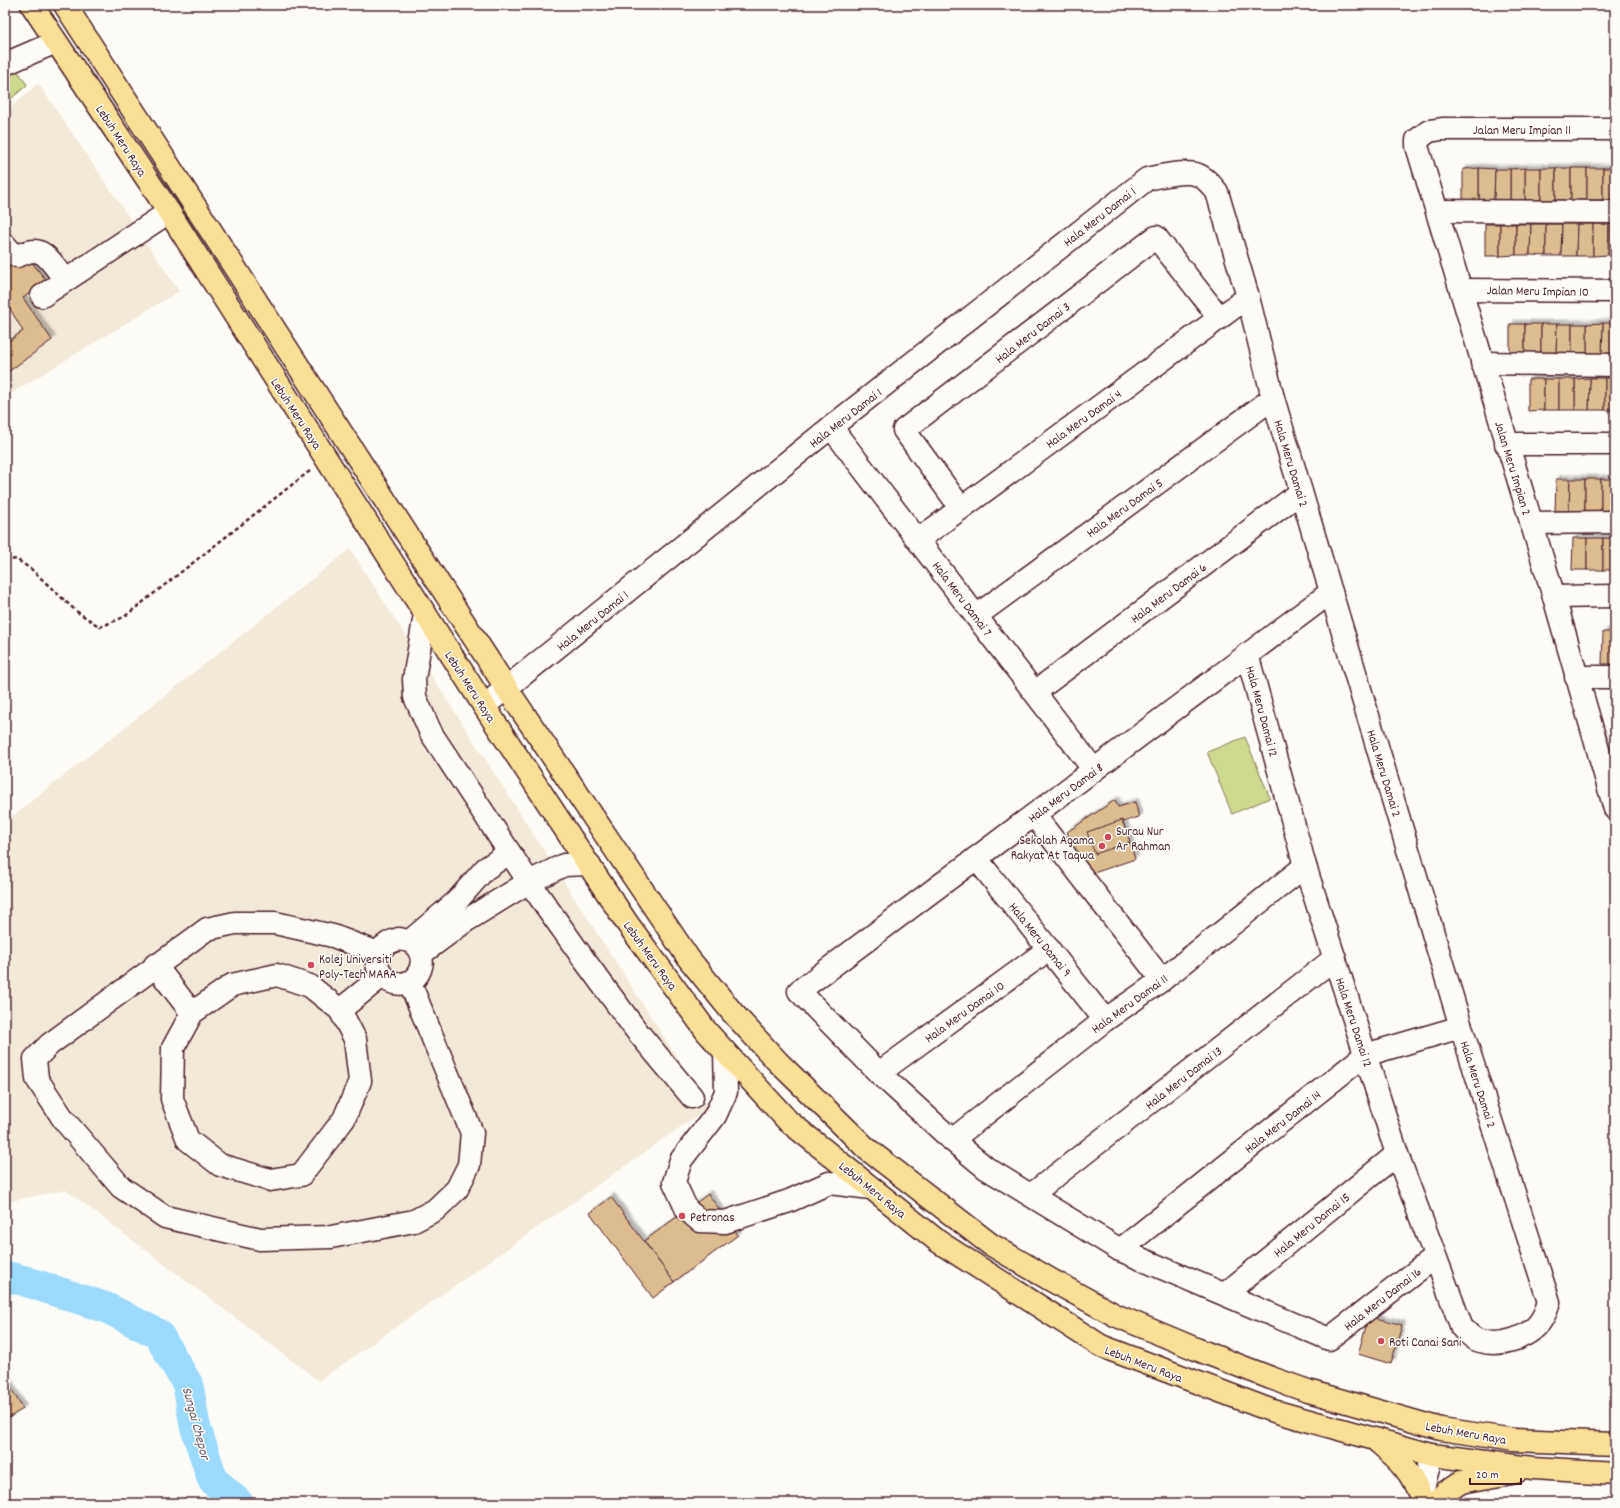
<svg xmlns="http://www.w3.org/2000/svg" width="1620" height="1508" font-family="Dekko,sans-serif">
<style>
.built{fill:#f3e9d8}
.green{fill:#cdd98c;stroke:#8c7c5c}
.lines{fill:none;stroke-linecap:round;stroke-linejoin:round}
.river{stroke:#9cdafd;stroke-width:31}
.building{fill:#ddbc90;stroke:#4a1f2b;filter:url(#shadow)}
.minor-casing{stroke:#4a1f2b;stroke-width:25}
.major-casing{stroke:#4a1f2b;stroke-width:25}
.path{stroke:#4a1f2b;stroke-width:2.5;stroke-dasharray:4 3;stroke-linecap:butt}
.minor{stroke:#fdfcf7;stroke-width:22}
.major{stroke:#fbdf96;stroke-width:22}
.poi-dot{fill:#d1495b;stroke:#fdfcf7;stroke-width:1.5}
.labels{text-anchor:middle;stroke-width:3;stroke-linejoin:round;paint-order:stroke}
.street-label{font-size:13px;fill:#4a1f2b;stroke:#fdfcf7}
.poi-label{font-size:13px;fill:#4a1f2b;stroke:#fdfcf7;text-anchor:start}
.water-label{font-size:14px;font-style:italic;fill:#63576a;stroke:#fdfcf7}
</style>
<defs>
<filter id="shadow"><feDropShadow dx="3.5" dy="-3.5" stdDeviation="1" flood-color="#0004"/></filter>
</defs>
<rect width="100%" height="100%" fill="#fdfcf7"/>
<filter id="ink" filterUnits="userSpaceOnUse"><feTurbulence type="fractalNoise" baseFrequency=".025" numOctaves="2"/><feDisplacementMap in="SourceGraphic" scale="8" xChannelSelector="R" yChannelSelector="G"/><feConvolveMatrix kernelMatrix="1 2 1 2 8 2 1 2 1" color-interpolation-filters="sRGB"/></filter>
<g filter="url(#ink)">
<!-- built -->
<g class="built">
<path d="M38,83L179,291L5,397V112Z"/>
<path d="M350,549L709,1107L319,1381L66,1190L5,1202V822Z"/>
</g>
<!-- green -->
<g class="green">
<path d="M5,51L27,85L5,104Z"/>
<path d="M1245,737L1270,798L1232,814L1207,752Z"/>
</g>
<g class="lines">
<!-- river -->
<path class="river" d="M5,1276L25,1281L107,1308L158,1334L188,1385L195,1426L213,1480L238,1503"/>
</g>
<!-- building -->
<g class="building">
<path d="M1479,168L1495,169L1494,200H1479Z"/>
<path d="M1479,168V200H1463V169Z"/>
<rect x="1525" y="168" width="16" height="32"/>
<path d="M1525,168V200H1510V169Z"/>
<rect x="1541" y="168" width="15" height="32"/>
<rect x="1556" y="168" width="15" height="32"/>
<rect x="1571" y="168" width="16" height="32"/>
<rect x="1587" y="168" width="16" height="32"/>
<rect x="1603" y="168" width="12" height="32"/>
<path d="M1495,169H1510V200H1494Z"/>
<rect x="1485" y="224" width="15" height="32"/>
<path d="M1500,224H1516V255L1500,256Z"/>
<path d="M1516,224H1531L1530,255H1516Z"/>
<path d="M1531,224H1546V256L1530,255Z"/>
<path d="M1546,224H1562L1561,256H1546Z"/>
<path d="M1562,224H1577L1576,256H1561Z"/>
<path d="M1577,224H1593V256H1576Z"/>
<path d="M1593,224H1609L1608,255L1593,256Z"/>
<path d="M1609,224H1615V255H1608Z"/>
<path d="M26,255L46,280L23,298L52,340L5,374V344L23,331L9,307L5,310V268Z"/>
<path d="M1603,323H1615V355H1602Z"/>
<path d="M1603,323L1602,355H1587V324Z"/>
<rect x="1510" y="324" width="15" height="31"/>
<rect x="1525" y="324" width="16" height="31"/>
<path d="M1541,324H1557L1556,355H1541Z"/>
<path d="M1557,324H1572V355H1556Z"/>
<rect x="1572" y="324" width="15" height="31"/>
<path d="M1590,378H1605V410H1589Z"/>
<path d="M1590,378L1589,410H1575V379Z"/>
<rect x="1605" y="378" width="10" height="32"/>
<path d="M1528,379H1544V410L1528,411Z"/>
<rect x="1544" y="379" width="15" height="31"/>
<rect x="1559" y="379" width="16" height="31"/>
<path d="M1556,479H1570L1569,511H1555Z"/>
<path d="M1570,479H1585V511H1569Z"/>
<rect x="1585" y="479" width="16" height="32"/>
<rect x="1601" y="479" width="14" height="32"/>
<path d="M1573,538H1587V570H1572Z"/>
<rect x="1587" y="538" width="16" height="32"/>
<rect x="1603" y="538" width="12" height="32"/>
<path d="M1603,632H1615V664H1602Z"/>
<path d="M1115,800L1118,807L1135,802L1139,817L1123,822L1135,859L1085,876L1067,832Z"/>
<path d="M1122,820L1130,842L1095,854L1087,832Z"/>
<path d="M708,1194L738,1235L674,1282L644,1241Z"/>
<path d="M611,1197L674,1282L653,1298L590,1213Z"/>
<path d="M1369,1316L1402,1325L1391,1364L1358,1354Z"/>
<path d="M5,1378L23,1409L5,1420Z"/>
</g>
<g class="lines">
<defs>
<g id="minor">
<path d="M5,64L56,42"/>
<path d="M1615,129H1442L1429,131L1417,140V146L1554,597L1615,809"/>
<path d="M1438,211L1615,212"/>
<path d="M5,245L11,252L17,256C23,254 33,249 39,252C47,254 60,273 65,280"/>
<path d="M1462,290L1615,291"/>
<path d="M42,296L169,212"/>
<path d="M1482,363L1615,365"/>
<path d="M831,427L1094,770"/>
<path d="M1506,444H1615"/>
<path d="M961,508L904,430L1156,237L1219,317"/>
<path d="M1531,523L1615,522"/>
<path d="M918,540L1248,297"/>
<path d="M1331,592L799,991L879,1073L952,1140L986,1168L1120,1250L1329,1339L1435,1257"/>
<path d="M1554,597L1615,596"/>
<path d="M425,614L414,679L415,697L431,733L529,882L585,961L636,1030L692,1097"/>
<path d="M976,616L1273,398"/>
<path d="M1576,677H1615"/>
<path d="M1035,692L1301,492"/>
<path d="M484,706L831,427L1147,179C1161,176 1186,170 1198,175C1206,178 1212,186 1217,192L1248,297L1273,398L1461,1027L1549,1302C1547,1306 1546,1312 1543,1317C1532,1338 1500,1348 1477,1340C1472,1338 1467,1332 1462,1328L1397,1154L1305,866L1247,654"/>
<path d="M1034,815L1162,980"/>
<path d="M976,858L1105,1020"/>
<path d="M399,939C403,940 407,940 411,942C432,955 420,989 394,983C388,981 383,978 380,972C371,955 383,943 399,939Z"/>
<path d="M410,941L456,902L485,869L509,853"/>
<path d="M378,953L333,936L275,923H235L207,929L50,1044L35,1059L37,1079L64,1120L121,1187L165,1217L260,1239L331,1237L414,1221L435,1210L457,1189L469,1165L472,1133L410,983"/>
<path d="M421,954L467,920L529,882L564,865L589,864"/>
<path d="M155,965L192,1013"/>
<path d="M277,975L310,986L340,1010L355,1039L360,1081L344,1119L301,1175L270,1180L220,1165L188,1140L172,1099L173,1048L192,1013L232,985Z"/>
<path d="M340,1010L382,976"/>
<path d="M725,1052L726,1092L715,1116L681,1160L674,1182L687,1210L700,1221L725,1222L789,1201L829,1183L871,1188"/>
<path d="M879,1073L1049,949"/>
<path d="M952,1140L1105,1020L1162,980L1305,866"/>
<path d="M1031,1195L1335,958"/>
<path d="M1120,1250L1365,1055L1461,1027"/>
<path d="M1225,1294L1397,1154"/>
<path d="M1420,1503L1426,1476L1432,1455"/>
</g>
<g id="major">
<path d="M32,5L169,212L484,706L627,923L707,1032L788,1121L939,1242L1101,1346L1270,1410L1432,1455L1533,1468L1615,1473"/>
<path d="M65,5L507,689L689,959L732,1012L778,1062L867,1149L990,1244L1051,1280L1115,1315L1196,1349L1271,1378L1308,1391L1441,1429L1514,1440L1615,1444"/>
<path d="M1378,1442C1400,1461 1411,1470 1421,1498"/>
<path d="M1436,1503L1446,1492L1461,1482L1516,1472"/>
</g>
</defs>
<!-- minor casing -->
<use href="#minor" class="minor-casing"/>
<!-- major casing -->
<use href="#major" class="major-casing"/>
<!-- path -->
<path class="path" d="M5,561L16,559L31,569L76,611L100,627L124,617L307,473L312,470"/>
<!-- minor -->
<use href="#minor" class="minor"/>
<!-- major -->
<use href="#major" class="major"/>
</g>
</g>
<!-- markers -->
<g class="poi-dot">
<circle cx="1108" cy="837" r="4"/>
<circle cx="1102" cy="846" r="4"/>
<circle cx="311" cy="965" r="4"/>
<circle cx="682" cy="1216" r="4"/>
<circle cx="1381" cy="1341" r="4"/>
</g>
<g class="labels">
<!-- street labels -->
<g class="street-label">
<text x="1522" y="134">Jalan Meru Impian 11</text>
<text transform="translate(122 140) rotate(57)" y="5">Lebuh Meru Raya</text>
<text transform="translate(1099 216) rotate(-38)" y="5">Hala Meru Damai 1</text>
<text transform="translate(1538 290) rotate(1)" y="5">Jalan Meru Impian 10</text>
<text transform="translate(1032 332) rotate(-38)" y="5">Hala Meru Damai 3</text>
<text transform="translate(297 413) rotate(57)" y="5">Lebuh Meru Raya</text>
<text transform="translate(845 417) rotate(-38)" y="5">Hala Meru Damai 1</text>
<text transform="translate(1083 418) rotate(-36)" y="5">Hala Meru Damai 4</text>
<text transform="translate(1292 463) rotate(73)" y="5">Hala Meru Damai 2</text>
<text transform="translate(1514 468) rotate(73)" y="5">Jalan Meru Impian 2</text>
<text transform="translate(1124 507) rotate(-36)" y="5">Hala Meru Damai 5</text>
<text transform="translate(1168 592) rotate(-37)" y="5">Hala Meru Damai 6</text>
<text transform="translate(963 598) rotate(53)" y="5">Hala Meru Damai 7</text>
<text transform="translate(592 620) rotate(-39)" y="5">Hala Meru Damai 1</text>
<text transform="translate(471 686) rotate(57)" y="5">Lebuh Meru Raya</text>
<text transform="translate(1263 711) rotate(75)" y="5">Hala Meru Damai 12</text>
<text transform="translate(1385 773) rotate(73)" y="5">Hala Meru Damai 2</text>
<text transform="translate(1065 792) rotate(-37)" y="5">Hala Meru Damai 8</text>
<text transform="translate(1041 939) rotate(51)" y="5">Hala Meru Damai 9</text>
<text transform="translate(651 955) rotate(54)" y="5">Lebuh Meru Raya</text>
<text transform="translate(1129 1003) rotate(-36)" y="5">Hala Meru Damai 11</text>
<text transform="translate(964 1011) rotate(-36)" y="5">Hala Meru Damai 10</text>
<text transform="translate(1355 1022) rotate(72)" y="5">Hala Meru Damai 12</text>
<text transform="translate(1183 1077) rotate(-38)" y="5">Hala Meru Damai 13</text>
<text transform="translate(1479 1084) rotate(72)" y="5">Hala Meru Damai 2</text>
<text transform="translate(1282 1121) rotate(-38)" y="5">Hala Meru Damai 14</text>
<text transform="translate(873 1189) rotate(39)" y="5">Lebuh Meru Raya</text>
<text transform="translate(1311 1224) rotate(-39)" y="5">Hala Meru Damai 15</text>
<text transform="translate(1382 1298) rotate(-38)" y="5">Hala Meru Damai 16</text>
<text transform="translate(1144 1363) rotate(21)" y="5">Lebuh Meru Raya</text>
<text transform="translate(1466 1432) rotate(10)" y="5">Lebuh Meru Raya</text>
</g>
<!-- poi labels -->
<g class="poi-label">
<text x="1116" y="835">Surau Nur<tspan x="1116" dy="15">Ar Rahman</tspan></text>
<text x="1094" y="844" text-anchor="end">Sekolah Agama<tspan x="1094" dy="15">Rakyat At Taqwa</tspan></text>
<text x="319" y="963">Kolej Universiti<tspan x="319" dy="15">Poly-Tech MARA</tspan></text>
<text x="690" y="1221">Petronas</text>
<text x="1389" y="1346">Roti Canai Sani</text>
</g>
<!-- water labels -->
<g class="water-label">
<text transform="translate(197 1423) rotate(75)" y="5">Sungai Chepor</text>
</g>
</g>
<!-- margin -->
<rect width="1620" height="1508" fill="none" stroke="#fdfcf7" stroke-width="20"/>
<rect x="10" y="10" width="1600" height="1488" fill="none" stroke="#4a1f2b" stroke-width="1.5" filter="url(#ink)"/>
<!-- scale -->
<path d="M1470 1478v6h51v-6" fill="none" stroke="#4a1f2b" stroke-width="2"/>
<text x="1476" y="1478" font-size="12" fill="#4a1f2b" stroke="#fdfcf7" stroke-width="3" paint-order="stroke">20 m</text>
</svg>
